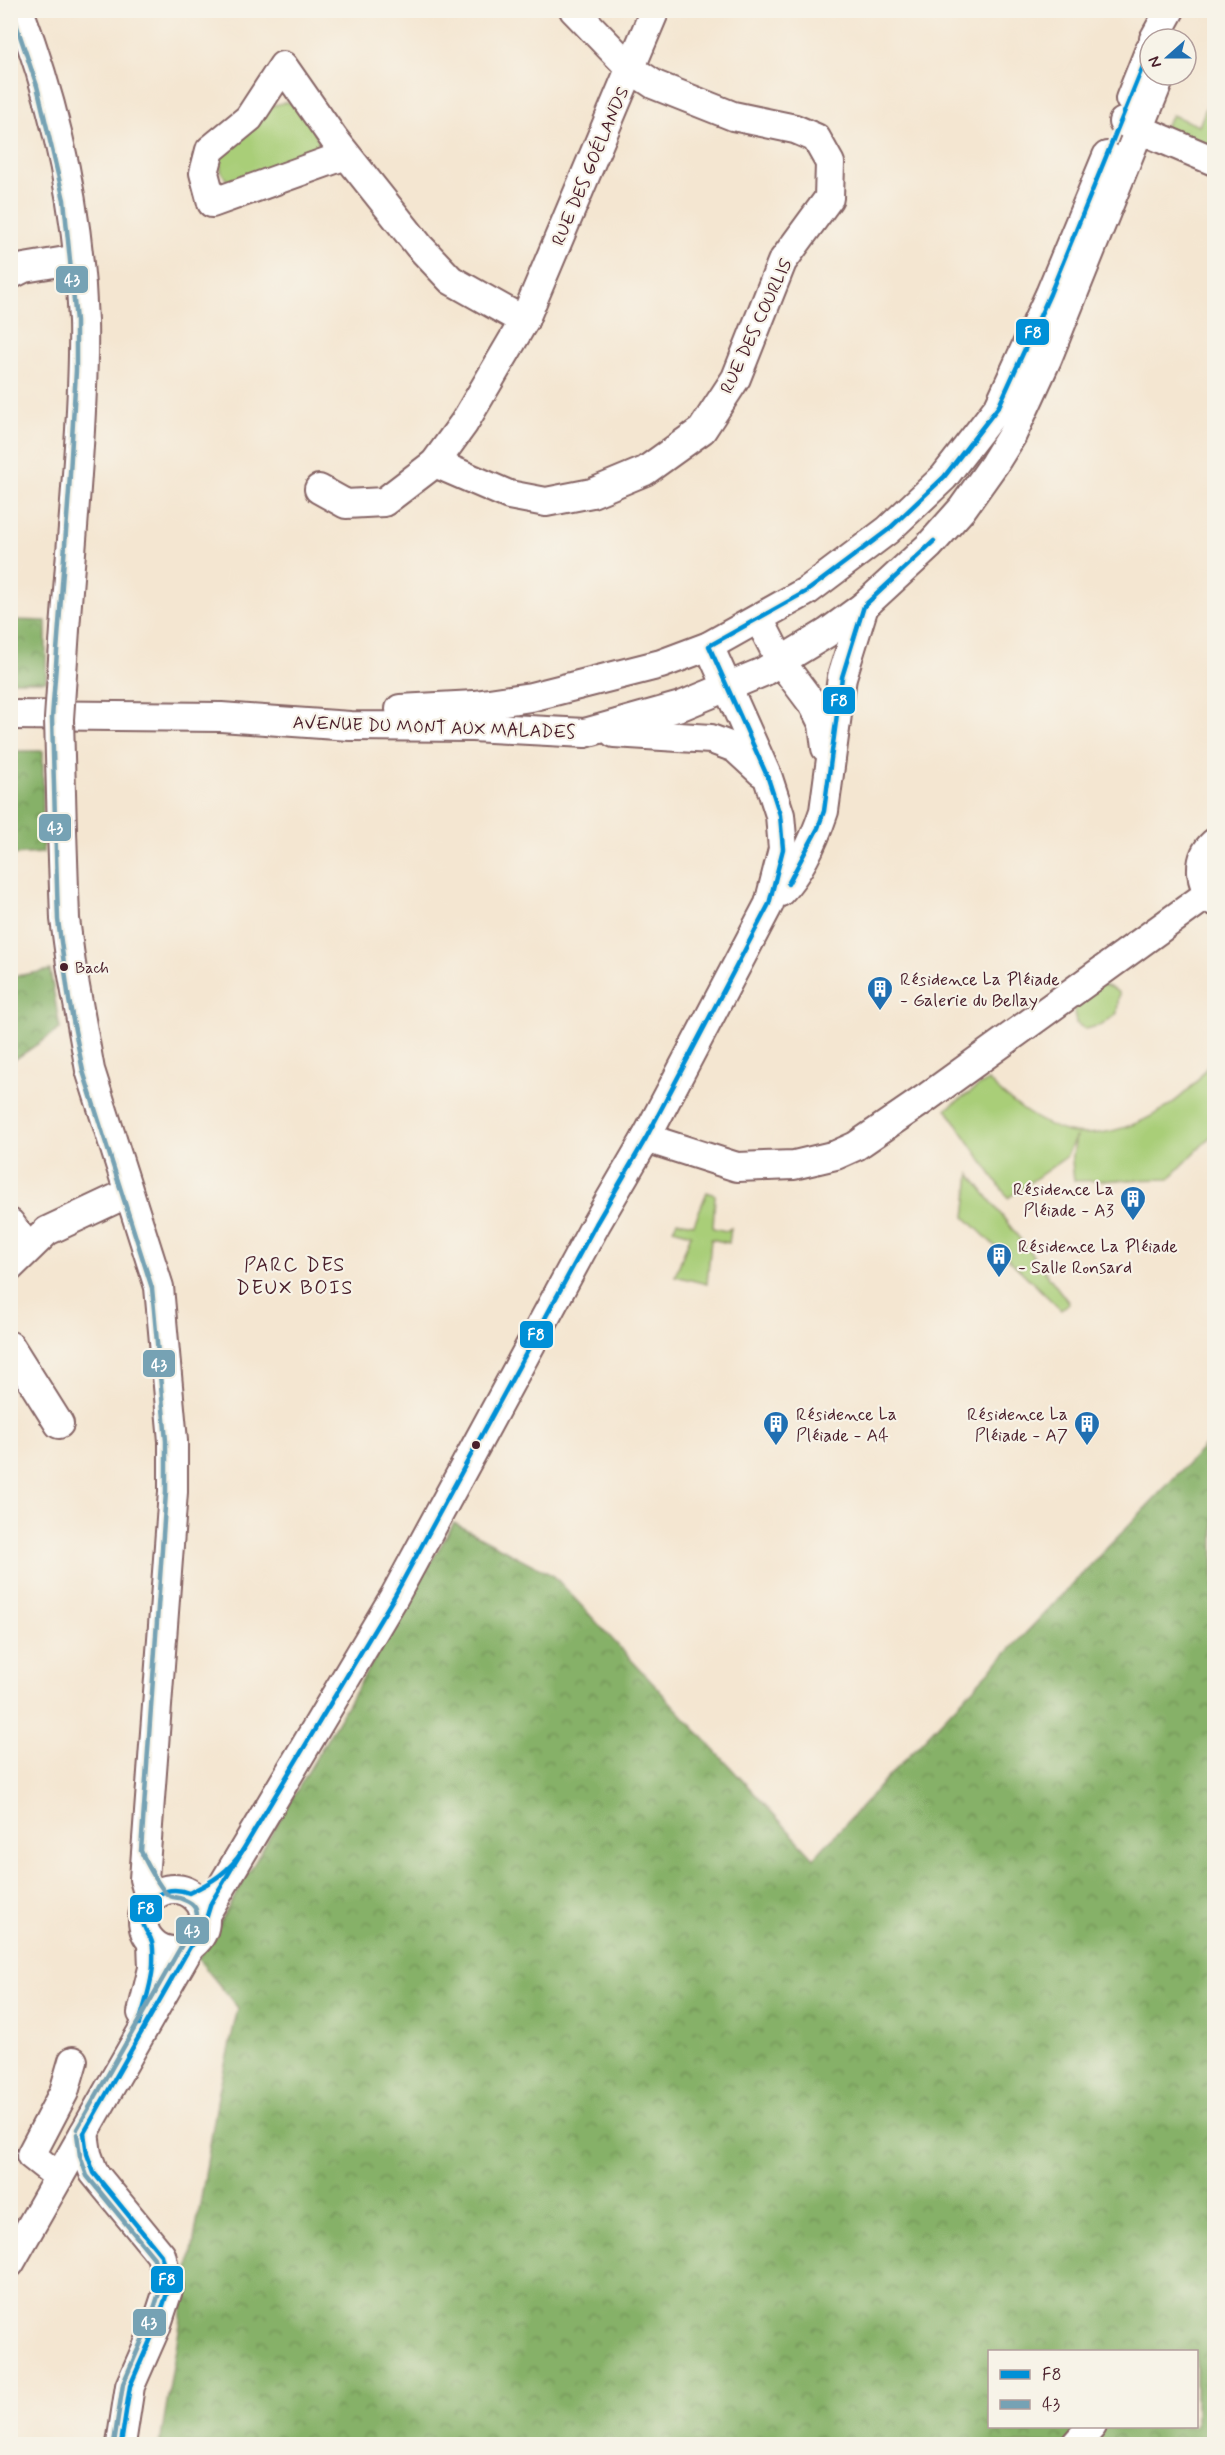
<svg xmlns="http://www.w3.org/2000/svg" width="1225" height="2455" font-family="Mynerve,sans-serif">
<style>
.grass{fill:#a9ce78;stroke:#7a7652;stroke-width:1.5}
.forest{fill:url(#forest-crowns);stroke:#68684a;stroke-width:1.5;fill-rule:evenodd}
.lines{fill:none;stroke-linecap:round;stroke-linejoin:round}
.minor-casing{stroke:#866565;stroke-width:32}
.minor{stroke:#fff;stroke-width:28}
.minor-bridge-casing{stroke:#866565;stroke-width:32;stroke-linecap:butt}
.minor-bridge{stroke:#fff;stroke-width:28}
.bus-1-casing{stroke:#f7f3e8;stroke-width:9}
.bus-2-casing{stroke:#f7f3e8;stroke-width:9}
.bus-1{stroke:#0090d7;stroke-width:4.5}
.bus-2{stroke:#76a2b4;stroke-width:4.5}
.bus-dot{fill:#4a1f2b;stroke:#f7f3e8;stroke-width:2}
.labels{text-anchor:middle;stroke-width:4.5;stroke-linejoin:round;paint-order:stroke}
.bus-label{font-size:16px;fill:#4a1f2b;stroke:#f7f3e8;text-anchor:start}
.street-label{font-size:18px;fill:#4a1f2b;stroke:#f7f3e8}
.poi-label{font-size:18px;fill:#4a1f2b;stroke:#f7f3e8;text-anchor:start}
.neighbourhood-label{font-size:20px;letter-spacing:1.5px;fill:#4a1f2b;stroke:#f7f3e8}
.line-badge{stroke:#f7f3e8;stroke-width:2}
.badge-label{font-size:16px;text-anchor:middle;font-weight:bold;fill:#fff}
</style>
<defs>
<pattern id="forest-crowns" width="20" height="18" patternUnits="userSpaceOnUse" patternTransform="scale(1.5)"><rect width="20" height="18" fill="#86b168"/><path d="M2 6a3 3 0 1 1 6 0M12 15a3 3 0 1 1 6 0" fill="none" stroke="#708f56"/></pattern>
</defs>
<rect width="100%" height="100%" fill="#f7f3e8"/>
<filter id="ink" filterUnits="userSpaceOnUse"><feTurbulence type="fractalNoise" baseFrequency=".0167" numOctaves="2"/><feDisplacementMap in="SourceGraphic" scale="12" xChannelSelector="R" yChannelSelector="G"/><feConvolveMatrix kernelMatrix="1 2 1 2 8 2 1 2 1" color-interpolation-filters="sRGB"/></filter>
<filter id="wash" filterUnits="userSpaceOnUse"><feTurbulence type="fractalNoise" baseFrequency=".008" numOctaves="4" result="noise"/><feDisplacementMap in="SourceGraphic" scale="24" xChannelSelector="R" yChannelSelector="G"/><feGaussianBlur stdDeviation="1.35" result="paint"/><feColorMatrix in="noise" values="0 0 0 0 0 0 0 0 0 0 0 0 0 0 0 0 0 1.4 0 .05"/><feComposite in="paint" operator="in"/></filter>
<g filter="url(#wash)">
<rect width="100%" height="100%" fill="#f4e6d1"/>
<!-- grass -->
<g class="grass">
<path d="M1214,88V161L1158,137L1172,115L1199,126Z"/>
<path d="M286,102L299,105L319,141L314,155L236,184L227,181L221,171L220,156L271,106Z"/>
<path d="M1101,984L1112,988L1119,993L1117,1013L1102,1025L1085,1029L1076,1023L1074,1009L1075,1002Z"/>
<path d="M1214,1051V1133L1169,1179L1074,1181L1072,1161L1076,1136L1066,1157L1008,1198L946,1109L988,1080C1008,1101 1040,1125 1068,1132C1114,1142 1179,1110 1204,1071C1208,1065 1211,1058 1214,1051Z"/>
<path d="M970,1174L1069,1303L1061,1310L965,1217Z"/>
<path d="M707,1192L715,1195L713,1228L726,1231L731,1228L729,1243L711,1239L707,1284L675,1276L691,1234L673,1229L677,1221L694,1224Z"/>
</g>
<!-- forest -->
<g class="forest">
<path d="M11,620L46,621V681H11Z"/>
<path d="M11,751H43V853L11,855Z"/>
<path d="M50,970L60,1029L11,1062V977Z"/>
<path d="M1214,1436V2444H160L219,2091L238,2008L198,1959L454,1523L554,1576L814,1858L889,1776ZM990,2352H1196V2426H990Z"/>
</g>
</g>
<g filter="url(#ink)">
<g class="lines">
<defs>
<g id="minor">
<path d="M19,10C57,109 79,215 83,321C84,357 82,393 80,430C76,496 70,562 65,629"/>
<path d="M1154,39L1170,10"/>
<path d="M1130,99L1150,49"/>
<path d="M1123,122L1214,161"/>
<path d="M346,155L212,203L204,173L210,150L249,118L283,66L334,139L419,246L451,280L524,321"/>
<path d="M10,275L24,268L78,259"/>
<path d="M435,463L509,495L546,502L592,493L645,471L702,430L736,378L782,262L829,198L830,163L816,138L795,129L733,116L655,85L631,69L574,10"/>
<path d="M319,489L346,504L384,502L435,463L464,423L524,321L655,10"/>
<path d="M759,619L781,662L814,706L823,724L826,748"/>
<path d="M400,709L475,705L531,697L661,664L709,646L807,591L888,530L944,477L999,406L1050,294L1107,156"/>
<path d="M10,715L221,717L350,726L472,727L585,733L681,706L763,672L827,633L864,606L929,546L962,509L994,464L1012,435L1047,359L1161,75"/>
<path d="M614,733L711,739L735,748L761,772"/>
<path d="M62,830L65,919L71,964L90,1070L159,1287L173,1441V1492L144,1879L150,1900"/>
<path d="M1214,843C1196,859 1200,884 1214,901"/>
<path d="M780,892C800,871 815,838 824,811L842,677L864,606"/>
<path d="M646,1138L737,1167L794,1165L836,1155L856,1146L926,1098L1208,894"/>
<path d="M10,1223L28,1248"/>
<path d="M10,1267L47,1231L128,1193"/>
<path d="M10,1346L59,1424"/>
<circle cx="174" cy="1920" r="31"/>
<path d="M205,1915L394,1597L596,1224L646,1138L769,904L783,849L780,815L768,778L709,646"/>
<path d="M142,2013L153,1968L152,1942"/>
<path d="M84,2133L87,2154L94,2173L161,2255L169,2287L156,2327L130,2386L121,2444"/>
<path d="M59,2177L31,2155L64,2092L73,2061"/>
<path d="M10,2263L190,1947"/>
<path d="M1076,2444L1092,2426"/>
</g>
</defs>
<!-- minor casing -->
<use href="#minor" class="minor-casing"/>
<!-- minor -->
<use href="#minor" class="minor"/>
<defs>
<path id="minor-bridge" d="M62,830L59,719L65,629"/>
</defs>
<!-- minor-bridge casing -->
<use href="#minor-bridge" class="minor-bridge-casing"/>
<!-- minor-bridge -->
<use href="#minor-bridge" class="minor-bridge"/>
<defs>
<g id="bus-1">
<path d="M788,884L818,828L824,811L842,677L864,606L934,541"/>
<path d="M139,2024C144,2006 152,1984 153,1965C153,1959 154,1949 152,1942C150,1934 143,1930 143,1921C144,1897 167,1884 189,1893C212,1882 229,1872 243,1850"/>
<path d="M84,2133L190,1947L202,1932L211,1903L394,1597L596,1224L646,1138L769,904L783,849L780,815L768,778L709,646L807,591L888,530L944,477L999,406L1050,294L1150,49"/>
<path d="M84,2133L87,2154L94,2173L161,2255L169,2287L156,2327L130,2386L121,2444"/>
</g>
<g id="bus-2">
<path d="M12,12L37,86L64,200L76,321V370L69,491L52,718L58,920L69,1000L83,1071L152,1288L166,1441V1492L141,1851C145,1860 160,1889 168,1895C172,1898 178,1897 182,1899C207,1907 196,1929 183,1943L77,2129"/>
<path d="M77,2134L80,2156L87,2176L154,2258L161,2287L149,2324L123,2384L114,2443"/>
</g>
</defs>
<!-- bus-1 casing -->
<use href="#bus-1" class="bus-1-casing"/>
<!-- bus-2 casing -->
<use href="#bus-2" class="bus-2-casing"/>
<!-- bus-1 -->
<use href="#bus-1" class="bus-1"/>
<!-- bus-2 -->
<use href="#bus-2" class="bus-2"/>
</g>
</g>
<!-- icons -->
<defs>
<symbol id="building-pin" viewBox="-11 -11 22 30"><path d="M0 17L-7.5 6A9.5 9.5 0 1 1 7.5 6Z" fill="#1f6fb2" stroke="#f7f3e8"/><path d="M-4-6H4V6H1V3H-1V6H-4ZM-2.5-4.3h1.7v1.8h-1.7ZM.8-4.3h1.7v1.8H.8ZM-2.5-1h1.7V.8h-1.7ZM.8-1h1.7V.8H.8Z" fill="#fff"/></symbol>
</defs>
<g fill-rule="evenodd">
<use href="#building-pin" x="865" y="974" width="30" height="40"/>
<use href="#building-pin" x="1118" y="1184" width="30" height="40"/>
<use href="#building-pin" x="984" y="1241" width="30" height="40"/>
<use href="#building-pin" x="761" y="1409" width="30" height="40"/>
<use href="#building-pin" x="1072" y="1409" width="30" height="40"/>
</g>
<!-- markers -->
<g class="bus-dot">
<circle cx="64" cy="967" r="5"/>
<circle cx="476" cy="1445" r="5"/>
</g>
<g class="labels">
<!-- bus labels -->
<g class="bus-label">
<text x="75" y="973">Bach</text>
</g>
<!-- street labels -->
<g class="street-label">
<text transform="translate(590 166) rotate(-67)" y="6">RUE DES GOÉLANDS</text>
<text transform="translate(756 326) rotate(-65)" y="6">RUE DES COURLIS</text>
<text transform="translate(434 727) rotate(2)" y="6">AVENUE DU MONT AUX MALADES</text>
</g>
<!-- poi labels -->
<g class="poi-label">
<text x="900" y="985">Résidence La Pléiade<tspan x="900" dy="21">- Galerie du Bellay</tspan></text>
<text x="1114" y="1195" text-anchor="end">Résidence La<tspan x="1114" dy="21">Pléiade - A3</tspan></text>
<text x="1018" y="1252">Résidence La Pléiade<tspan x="1018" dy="21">- Salle Ronsard</tspan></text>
<text x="796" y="1420">Résidence La<tspan x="796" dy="21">Pléiade - A4</tspan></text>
<text x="1068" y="1420" text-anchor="end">Résidence La<tspan x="1068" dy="21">Pléiade - A7</tspan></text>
</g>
<!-- neighbourhood labels -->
<g class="neighbourhood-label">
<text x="295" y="1271">PARC DES<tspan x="295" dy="23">DEUX BOIS</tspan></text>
</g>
</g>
<g class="line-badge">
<rect x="55" y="265" width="34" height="29" rx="6" fill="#76a2b4"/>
<rect x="1015" y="318" width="35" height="28" rx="6" fill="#0090d7"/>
<rect x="822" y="686" width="34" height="29" rx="6" fill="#0090d7"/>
<rect x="38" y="813" width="34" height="29" rx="6" fill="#76a2b4"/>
<rect x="519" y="1320" width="35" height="29" rx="6" fill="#0090d7"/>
<rect x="142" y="1349" width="34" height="29" rx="6" fill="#76a2b4"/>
<rect x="129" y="1894" width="34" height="29" rx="6" fill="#0090d7"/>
<rect x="175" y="1916" width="35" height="29" rx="6" fill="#76a2b4"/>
<rect x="150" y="2265" width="34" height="29" rx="6" fill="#0090d7"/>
<rect x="132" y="2308" width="35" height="29" rx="6" fill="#76a2b4"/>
</g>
<g class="badge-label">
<text x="72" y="285">43</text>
<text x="1033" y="338">F8</text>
<text x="839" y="706">F8</text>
<text x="55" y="833">43</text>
<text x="536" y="1340">F8</text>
<text x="159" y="1370">43</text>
<text x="146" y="1914">F8</text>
<text x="192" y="1936">43</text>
<text x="167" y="2285">F8</text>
<text x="149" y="2328">43</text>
</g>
<!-- margin -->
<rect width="1225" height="2455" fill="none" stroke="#f7f3e8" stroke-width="36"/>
<!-- legend -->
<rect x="988" y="2350" width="210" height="78" fill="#f7f3e8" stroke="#b29e9c" stroke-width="1.5"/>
<rect x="1000" y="2370" width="30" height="9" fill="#0090d7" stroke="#b29e9c" stroke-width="1.5"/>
<text x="1042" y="2380" font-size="18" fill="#4a1f2b">F8</text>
<rect x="1000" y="2400" width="30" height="9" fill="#76a2b4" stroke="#b29e9c" stroke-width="1.5"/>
<text x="1042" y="2410" font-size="18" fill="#4a1f2b">43</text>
<!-- north arrow -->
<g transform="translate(1168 57) rotate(249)"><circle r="28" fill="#f7f3e8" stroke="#b29e9c" stroke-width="1.5"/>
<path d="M0-4.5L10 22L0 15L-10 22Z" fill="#1f6fb2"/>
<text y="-9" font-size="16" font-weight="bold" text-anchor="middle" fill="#4a1f2b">N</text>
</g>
</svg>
